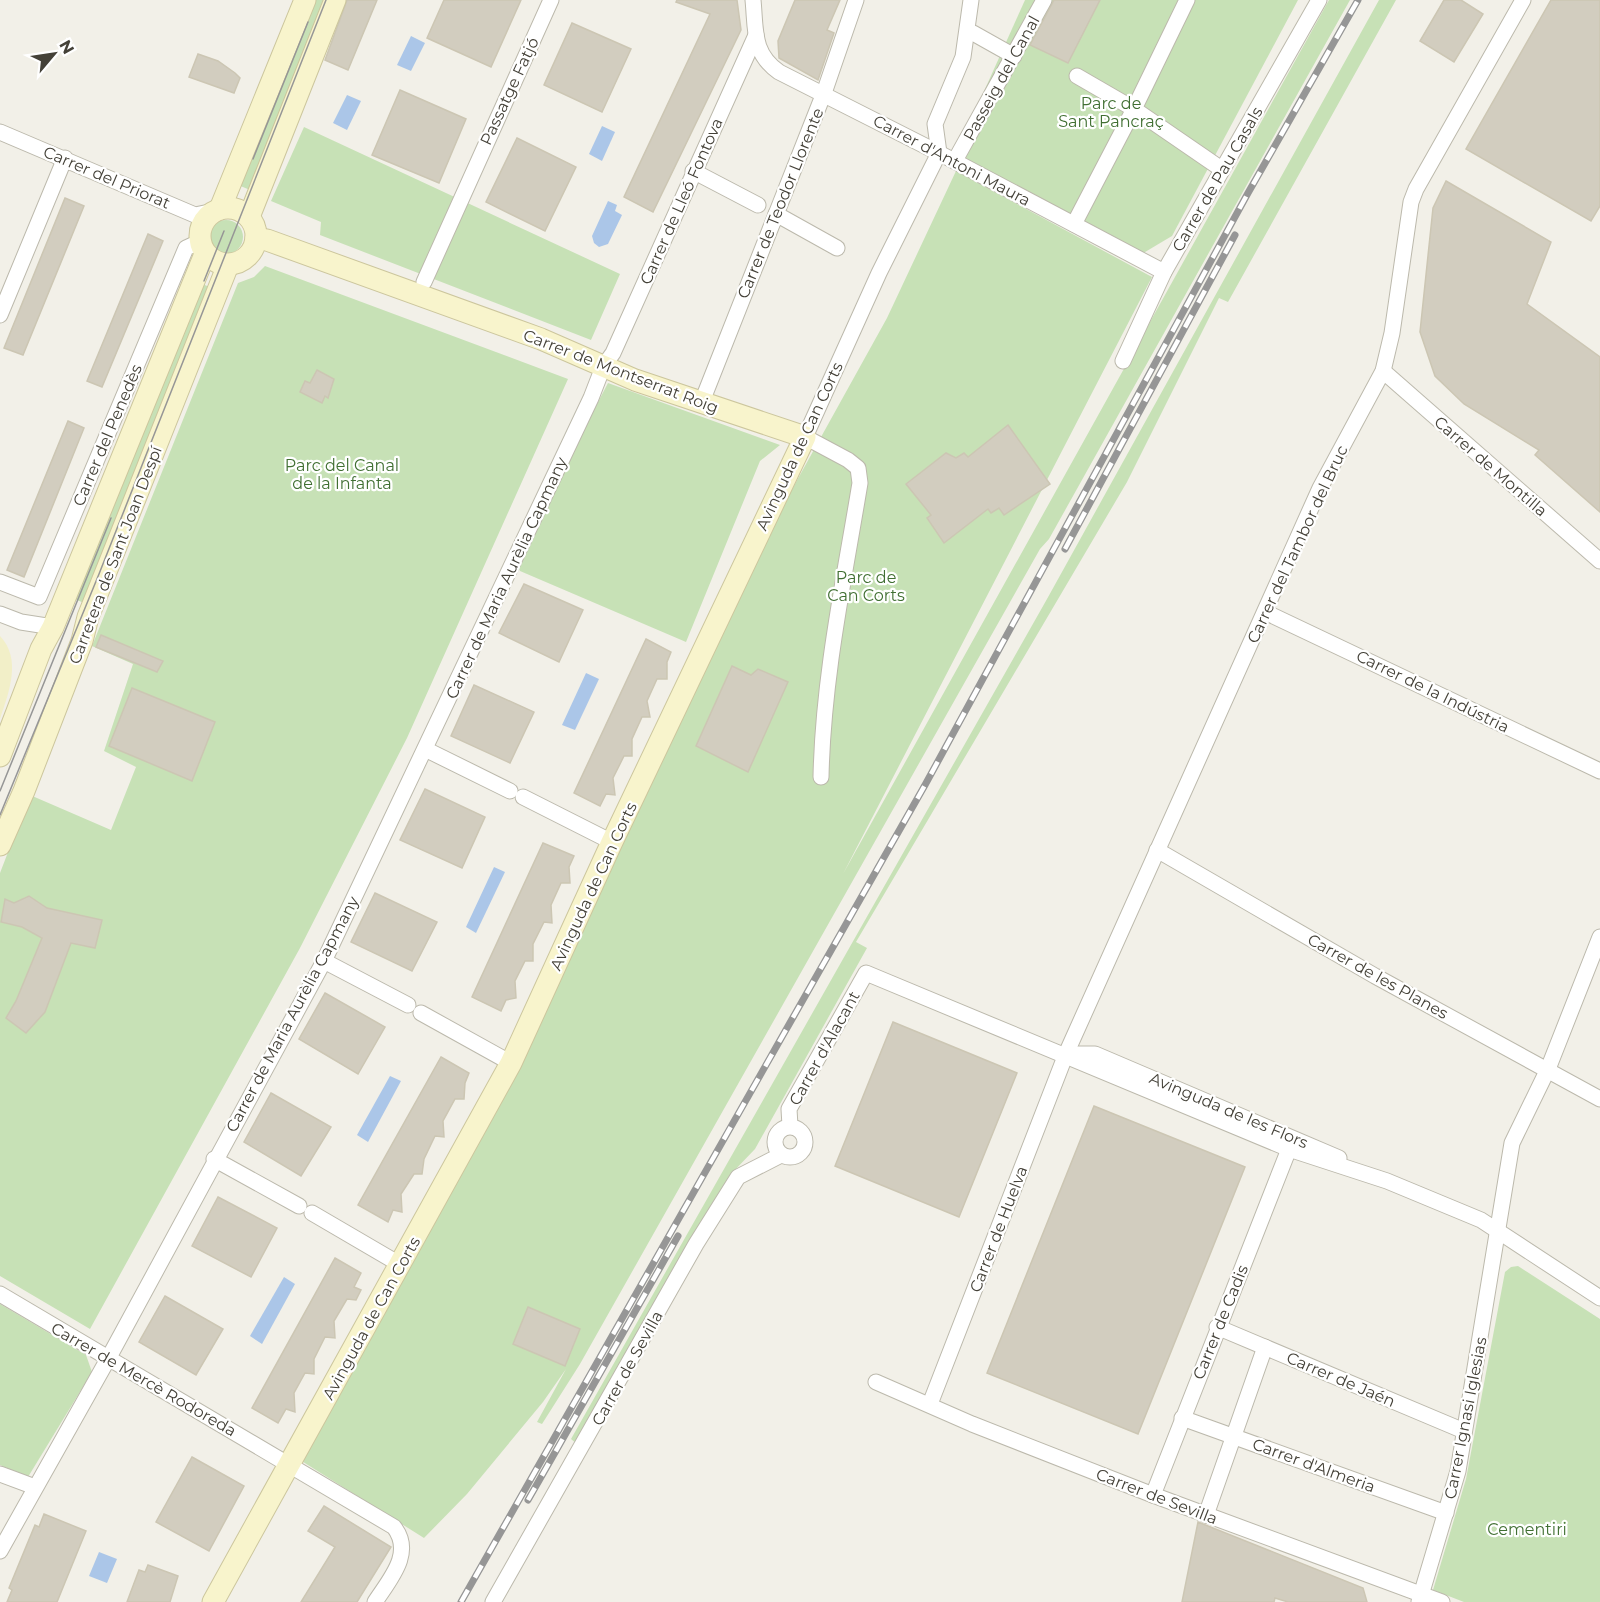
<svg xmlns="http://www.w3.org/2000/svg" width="1600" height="1602" font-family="Montserrat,sans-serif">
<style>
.green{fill:#c7e1b6;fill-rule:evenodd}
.sand{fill:#f2efc8}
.water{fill:#abc6e8}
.building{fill:#d2cdbf;stroke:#ccc6b3;stroke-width:1.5}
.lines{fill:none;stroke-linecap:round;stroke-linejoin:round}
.street-casing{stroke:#bcb9ac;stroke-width:17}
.secondary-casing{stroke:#ccc69d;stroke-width:23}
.street{stroke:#fff;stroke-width:15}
.secondary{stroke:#f8f4cc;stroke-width:21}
.tram{stroke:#969696;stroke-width:1.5}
.rail-casing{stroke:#969696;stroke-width:7}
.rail{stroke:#fff;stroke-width:4.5;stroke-dasharray:14;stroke-linecap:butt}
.labels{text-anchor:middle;stroke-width:4.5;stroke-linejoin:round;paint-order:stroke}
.street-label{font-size:16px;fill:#444138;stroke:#fff}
.park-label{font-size:16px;fill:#406f32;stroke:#fff}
</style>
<rect width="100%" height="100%" fill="#f2f0e8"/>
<!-- green -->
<g class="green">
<path d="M312,0H331L255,192L238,185Z"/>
<path d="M1025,0H1298L1172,236L1140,255L955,156Z"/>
<path d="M1329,0H1350L1049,539L1040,549L580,1364L542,1424L537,1422L566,1369L543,1402L467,1494L424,1538L300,1460L770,529L887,318L956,171L1152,277L843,874Z"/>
<path d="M1379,0H1396L1228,302L1219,298L1127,482L856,942L867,948L755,1149L732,1173L577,1444L571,1439L1047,599Z"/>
<path d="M304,127L620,274L591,340L320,235L321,222L271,201Z"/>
<circle cx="226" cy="237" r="17"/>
<path d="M265,266L568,379L407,738L300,948L90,1329L0,1276V873L30,795L111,830L136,767L104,751L133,664L92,646L238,283L254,277ZM29,896L43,905V910L47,908L101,920L71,943L45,1012L26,1033L6,1018L16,1001L42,938L22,927L1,922L5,900L29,909L24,898Z"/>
<path d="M197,282L215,289L89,605L72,598Z"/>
<path d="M608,383L780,445L760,461L686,642L520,571L515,560Z"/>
<path d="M1518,1266L1600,1319V1602H1464L1433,1590L1466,1479L1505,1272L1511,1267Z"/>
<path d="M0,1304L86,1355L92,1372L28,1477L0,1465Z"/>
</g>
<!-- sand -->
<path class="sand" d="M0,636C22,659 9,692 0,719Z"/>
<!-- water -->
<g class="water">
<path d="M411,36L425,43L411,71L397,65Z"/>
<path d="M347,95L361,101L347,130L333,123Z"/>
<path d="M602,126L615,132L602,161L589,154Z"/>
<path d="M608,201L617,205L615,211L622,215L608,244L599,247L594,243L592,236Z"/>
<path d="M586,673L599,679L575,730L562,725Z"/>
<path d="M494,867L505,872L476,933L466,927Z"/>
<path d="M390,1076L401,1081L368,1142L357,1135Z"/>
<path d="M284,1277L295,1284L262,1344L250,1336Z"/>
<path d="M99,1552L117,1559L107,1583L89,1576Z"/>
</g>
<!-- building -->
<g class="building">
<path d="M347,0H377L348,70L325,60Z"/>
<path d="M444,0H521L491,67L427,38Z"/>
<path d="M677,0H737L741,30L653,212L624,197L710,14L676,2Z"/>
<path d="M795,0H840L827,30L834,33L818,80L779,58L778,41Z"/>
<path d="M1054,0H1100L1068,63L1030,45Z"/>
<path d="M1444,0H1461L1483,14L1454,62L1420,41Z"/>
<path d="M1551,0H1600V206L1591,221L1466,149Z"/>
<path d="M572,23L631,49L602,112L544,85Z"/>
<path d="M198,54L218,61L235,73L240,78L234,93L189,77Z"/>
<path d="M400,90L466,119L439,183L372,155Z"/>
<path d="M517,138L576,167L545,231L486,202Z"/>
<path d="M1446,181L1551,242L1527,304L1600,357V512L1535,455L1539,450L1464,404L1435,376L1420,332L1433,208Z"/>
<path d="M65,198L84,206L23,355L4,348Z"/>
<path d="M148,234L163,241L102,387L87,381Z"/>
<path d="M317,370L334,379L328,398L325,396L322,403L300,392L305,381L310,383Z"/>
<path d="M68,421L84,428L24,577L7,570Z"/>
<path d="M1008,425L1050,484L1004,515L999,508L991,513L988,509L944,543L927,518L931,515L906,484L946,453L956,458L964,453L968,457Z"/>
<path d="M524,584L583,610L559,662L499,633Z"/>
<path d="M101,635L163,661L157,672L96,647Z"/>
<path d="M646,639L671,652L667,662V679H657L647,701L650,717H642L632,739V756H624L613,778L615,795L606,794L600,806L574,793Z"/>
<path d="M732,666L751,675L758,669L788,682L748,772L696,746Z"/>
<path d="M474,685L534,712L510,763L451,736Z"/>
<path d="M132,688L215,722L192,781L109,746Z"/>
<path d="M425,789L485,817L462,868L400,840Z"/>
<path d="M543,843L574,856L569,867L570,883H561L551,905L552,923L544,922L533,944V961H525L515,981L516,998L506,1000L501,1011L472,997Z"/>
<path d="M375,893L437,922L412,971L351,942Z"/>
<path d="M29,896L47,908L102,920L95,948L71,943L45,1012L26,1033L6,1018L16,1001L42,938L22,927L1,922L5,899L14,903Z"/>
<path d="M325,993L385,1027L358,1074L299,1039Z"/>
<path d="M893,1022L1017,1073L959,1217L835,1166Z"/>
<path d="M441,1057L469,1073L465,1083L464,1099H455L443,1121L444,1137L435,1136L424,1159L422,1174H414L401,1194L402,1212L393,1210L388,1222L358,1205Z"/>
<path d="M271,1093L331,1127L301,1176L244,1142Z"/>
<path d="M1094,1106L1245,1167L1138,1434L987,1373Z"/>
<path d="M218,1197L277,1228L251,1277L192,1246Z"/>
<path d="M335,1258L361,1273L354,1287L361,1290L356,1300L347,1299L334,1321L335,1338L325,1337L314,1359V1374L305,1373L294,1393L295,1412L286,1409L278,1423L252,1408Z"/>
<path d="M165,1296L223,1329L196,1375L139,1342Z"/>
<path d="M528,1307L580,1329L565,1366L513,1344Z"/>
<path d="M192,1457L244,1486L209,1551L156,1522Z"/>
<path d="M324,1506L391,1547L357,1602H301L335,1547L308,1531Z"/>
<path d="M44,1514L86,1531L57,1602H7L12,1590L9,1588L35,1525L39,1527Z"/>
<path d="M1198,1522L1363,1588L1367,1602H1288L1275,1598L1274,1602H1182Z"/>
<path d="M148,1565L178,1576L170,1602H127L139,1570L145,1572Z"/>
</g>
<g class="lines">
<defs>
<g id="street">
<path d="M753,0C756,30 752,53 779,72L939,153L1164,272"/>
<path d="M973,33L1014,56"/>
<path d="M1077,76L1134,109L1217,166"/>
<path d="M0,132L195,215L214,211"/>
<path d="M939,153L935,124L963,57L971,0"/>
<path d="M958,155L1044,0"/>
<path d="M693,171L758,205"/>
<path d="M776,214L837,248"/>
<path d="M1074,224L1134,109L1187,0"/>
<path d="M424,282L551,0"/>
<path d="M0,315L65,158"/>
<path d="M1123,361L1164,272L1319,0"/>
<path d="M1383,371L1600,561"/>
<path d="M701,404L824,93L856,0"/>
<path d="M0,582L39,597L186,248L199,242"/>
<path d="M1265,612L1600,771"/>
<path d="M0,614L21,622L53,627"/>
<path d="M425,749L510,791"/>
<path d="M821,777C823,678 844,580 860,483L858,468L848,460L805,437L879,273L939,153"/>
<path d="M523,797L612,842"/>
<path d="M1157,850L1375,976L1600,1099"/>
<path d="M324,961L408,1005"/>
<path d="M421,1013L511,1063"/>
<path d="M1072,1054H1095L1339,1158"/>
<path d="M790,1126L789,1109L866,973L1289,1149L1387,1181L1481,1220L1600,1298"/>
<circle cx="790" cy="1142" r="15"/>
<path d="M214,1159L299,1206"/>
<path d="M312,1213L401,1265"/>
<path d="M0,1294L394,1527C414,1553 390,1579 375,1602"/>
<path d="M1217,1327L1464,1431"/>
<path d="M876,1382L972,1424L1153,1495L1442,1602"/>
<path d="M930,1404L1066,1054L1320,488L1383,371L1392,333L1411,202L1416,189L1523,0"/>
<path d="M1182,1418L1446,1513"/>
<path d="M0,1474L35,1487"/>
<path d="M1153,1495L1289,1149"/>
<path d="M1206,1515L1265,1347"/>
<path d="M0,1551L108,1359L324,961L591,398L603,367L613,353L756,35"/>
<path d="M493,1602L696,1244L738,1177L781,1155"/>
<path d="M1419,1602L1458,1471L1512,1143L1548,1069L1600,937"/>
</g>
<g id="secondary">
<circle cx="228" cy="236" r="28"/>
<path d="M220,209L305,0"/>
<path d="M249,217L335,0"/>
<path d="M0,756L41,649L53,627L205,254"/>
<path d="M0,845L24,791L82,641L88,617L228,265"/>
<path d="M213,1602L511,1063L612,842L805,437L635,380L541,339L267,240L256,238"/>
</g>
</defs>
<!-- street casing -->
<use href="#street" class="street-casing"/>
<!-- secondary casing -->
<use href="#secondary" class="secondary-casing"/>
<!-- street -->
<use href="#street" class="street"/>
<!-- secondary -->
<use href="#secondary" class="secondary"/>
<!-- tram -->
<g class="tram">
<path d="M253,159L308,22"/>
<path d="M204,281L224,231"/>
<path d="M0,791L111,518"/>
<path d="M0,815L99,574L326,0"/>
</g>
<defs>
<g id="rail">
<path d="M1065,549L1235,235"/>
<path d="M528,1500L678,1236"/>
<path d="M461,1602L925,785L1248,193L1358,0"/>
</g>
</defs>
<!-- rail casing -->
<use href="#rail" class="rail-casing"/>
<!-- rail -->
<use href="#rail" class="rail"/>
</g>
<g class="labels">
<!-- street labels -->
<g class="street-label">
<text transform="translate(1001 78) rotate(-61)" y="6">Passeig del Canal</text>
<text transform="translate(509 91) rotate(-65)" y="6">Passatge Fatjó</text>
<text transform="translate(952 160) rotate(28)" y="6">Carrer d'Antoni Maura</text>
<text transform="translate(107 177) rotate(23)" y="6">Carrer del Priorat</text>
<text transform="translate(1217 179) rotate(-60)" y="6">Carrer de Pau Casals</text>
<text transform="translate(681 201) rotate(-66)" y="6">Carrer de Lleó Fontova</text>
<text transform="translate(780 203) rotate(-68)" y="6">Carrer de Teodor Llorente</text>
<text transform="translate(621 371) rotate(21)" y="6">Carrer de Montserrat Roig</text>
<text transform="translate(107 435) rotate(-67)" y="6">Carrer del Penedès</text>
<text transform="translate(799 446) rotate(-65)" y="6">Avinguda de Can Corts</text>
<text transform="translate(1491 466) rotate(41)" y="6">Carrer de Montilla</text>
<text transform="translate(1297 544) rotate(-65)" y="6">Carrer del Tambor del Bruc</text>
<text transform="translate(115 555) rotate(-69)" y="6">Carretera de Sant Joan Despí</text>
<text transform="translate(506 578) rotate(-65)" y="6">Carrer de Maria Aurèlia Capmany</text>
<text transform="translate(1433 691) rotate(26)" y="6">Carrer de la Indústria</text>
<text transform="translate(593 886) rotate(-65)" y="6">Avinguda de Can Corts</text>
<text transform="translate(1378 976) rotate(29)" y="6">Carrer de les Planes</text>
<text transform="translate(292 1014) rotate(-62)" y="6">Carrer de Maria Aurèlia Capmany</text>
<text transform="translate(824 1048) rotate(-61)" y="6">Carrer d'Alacant</text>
<text transform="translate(1229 1110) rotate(23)" y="6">Avinguda de les Flors</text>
<text transform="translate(998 1229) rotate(-69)" y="6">Carrer de Huelva</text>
<text transform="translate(371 1318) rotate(-61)" y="6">Avinguda de Can Corts</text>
<text transform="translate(1220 1322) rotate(-68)" y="6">Carrer de Cadis</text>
<text transform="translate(627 1368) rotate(-61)" y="6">Carrer de Sevilla</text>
<text transform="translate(144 1379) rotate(30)" y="6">Carrer de Mercè Rodoreda</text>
<text transform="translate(1341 1379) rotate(23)" y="6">Carrer de Jaén</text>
<text transform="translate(1465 1418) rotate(-79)" y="6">Carrer Ignasi Iglesias</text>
<text transform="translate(1314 1465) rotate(20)" y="6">Carrer d'Almeria</text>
<text transform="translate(1157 1496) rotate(21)" y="6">Carrer de Sevilla</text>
</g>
<!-- park labels -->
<g class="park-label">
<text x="1111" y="109">Parc de<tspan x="1111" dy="18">Sant Pancraç</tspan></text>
<text x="342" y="471">Parc del Canal<tspan x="342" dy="18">de la Infanta</tspan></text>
<text x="866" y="583">Parc de<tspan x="866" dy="18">Can Corts</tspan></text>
<text x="1527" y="1535">Cementiri</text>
</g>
</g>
<!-- north arrow -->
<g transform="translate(54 54) rotate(61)" stroke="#ffffff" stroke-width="4.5" paint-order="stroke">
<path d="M0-4.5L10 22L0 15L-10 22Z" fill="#444138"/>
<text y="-9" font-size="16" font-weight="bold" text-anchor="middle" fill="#444138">N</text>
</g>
</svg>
